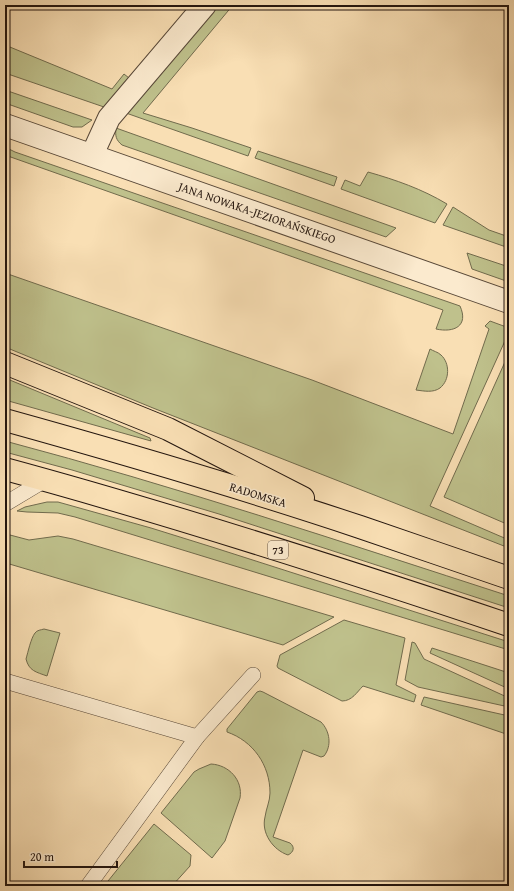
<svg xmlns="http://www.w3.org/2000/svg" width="514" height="891" font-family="'Gentium Book Plus',serif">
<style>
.green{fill:#bfc18c;stroke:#716b4d}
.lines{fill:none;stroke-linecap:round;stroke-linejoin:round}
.service-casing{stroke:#584838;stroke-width:16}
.minor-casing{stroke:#584838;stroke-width:24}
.tertiary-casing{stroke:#584838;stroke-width:24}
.primary-casing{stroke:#23150e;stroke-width:24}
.service{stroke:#fbeace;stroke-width:15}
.minor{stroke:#fbeace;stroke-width:22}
.tertiary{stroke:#fbeace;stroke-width:22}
.primary{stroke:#f9dfb4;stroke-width:22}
.labels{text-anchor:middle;stroke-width:3;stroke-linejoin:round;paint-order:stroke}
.shield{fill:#fbeace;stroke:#645548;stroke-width:1}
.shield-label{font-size:11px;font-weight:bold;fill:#23150e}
.street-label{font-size:12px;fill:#23150e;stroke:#fbeace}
</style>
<rect width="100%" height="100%" fill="#f9dfb4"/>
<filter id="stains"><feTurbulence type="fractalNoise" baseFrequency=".005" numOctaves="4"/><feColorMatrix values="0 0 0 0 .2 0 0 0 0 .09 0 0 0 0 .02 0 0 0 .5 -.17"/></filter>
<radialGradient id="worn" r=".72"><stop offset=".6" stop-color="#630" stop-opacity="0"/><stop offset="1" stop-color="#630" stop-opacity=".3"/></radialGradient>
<!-- green -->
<g class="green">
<path d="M218,5H233L143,113L192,128L251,148L248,156L126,113Z"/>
<path d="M5,45L112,89L124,74L129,78L104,107L5,73Z"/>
<path d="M5,90L92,120L82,127H73L5,103Z"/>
<path d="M116,128L396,228L386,237L122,145C116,140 115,136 116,128Z"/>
<path d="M9,149L15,152L460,306C469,326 454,333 436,329L443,310L5,155Z"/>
<path d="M258,151L337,177L334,186L255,158Z"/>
<path d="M368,172C396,180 422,189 447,204L435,223L341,189L345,180L360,186Z"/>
<path d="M453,207L489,230L509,237V248L443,225Z"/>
<path d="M467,253L509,267V282L472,269Z"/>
<path d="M5,273L312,380L453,434L489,329L485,326L490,321L509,328V332L430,506L509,540V548L153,408L5,347Z"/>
<path d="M430,349C433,351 438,352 441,355C450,363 450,380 440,388C433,393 424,391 416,390Z"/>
<path d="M509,353V525L444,497Z"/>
<path d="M5,378L150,438L151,441L5,400Z"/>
<path d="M5,441C175,486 342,542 509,596V608L219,514L72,470L5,452Z"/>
<path d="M47,502H58L151,528L212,547L509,642V650L486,643L75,517L58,513L27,512L17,511L25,507Z"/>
<path d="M10,535L29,540L58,536L73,539L334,617L283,645L6,563L5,566V537Z"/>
<path d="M344,620L405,638L396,685L416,695L414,702L363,686C357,692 352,701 342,701L278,668L277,666L280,655Z"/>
<path d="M44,629L60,633L47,676C36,672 29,671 26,659C28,652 31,638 35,633C37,630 41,630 44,629Z"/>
<path d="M412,642L415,643L424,659L509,698V707L418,687L405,680Z"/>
<path d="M432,648L509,673V689L430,653Z"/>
<path d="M260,691L263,692L321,722C330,731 332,746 324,756L321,757L303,750L273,837L290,843C295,847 294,852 288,855C273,850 261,833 265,817C266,809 270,801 270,793C270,765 253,741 227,732V729L257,692Z"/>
<path d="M424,697L509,716V735L421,705Z"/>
<path d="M211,764C229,765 243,780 240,798L225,841L212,858L161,813L194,772L199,769Z"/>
<path d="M154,824L191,855L190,866L172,886H104Z"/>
</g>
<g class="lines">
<defs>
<g id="service">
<path d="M5,504L45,480"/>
<path d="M5,681L197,737"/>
<path d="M88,886L197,737L253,675"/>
</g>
<path id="minor" d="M92,155L109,118L205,5"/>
<path id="tertiary" d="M5,125L509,302"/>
<g id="primary">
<path d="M5,363L168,429L303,498"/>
<path d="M5,420C124,453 243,488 360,527C410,544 459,561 509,578"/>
<path d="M5,469C175,515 342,569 509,625"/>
</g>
</defs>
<!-- service casing -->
<use href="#service" class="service-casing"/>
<!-- minor casing -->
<use href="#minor" class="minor-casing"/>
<!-- tertiary casing -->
<use href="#tertiary" class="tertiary-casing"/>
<!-- primary casing -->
<use href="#primary" class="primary-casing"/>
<!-- service -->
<use href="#service" class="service"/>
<!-- minor -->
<use href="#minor" class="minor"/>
<!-- tertiary -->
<use href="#tertiary" class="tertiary"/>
<!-- primary -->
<use href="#primary" class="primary"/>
</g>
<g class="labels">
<!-- shield labels -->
<rect class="shield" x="268" y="541" width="20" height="18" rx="3"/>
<g class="shield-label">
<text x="278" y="554">73</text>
</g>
<!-- street labels -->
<g class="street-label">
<text transform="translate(257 213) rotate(19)" y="4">JANA NOWAKA-JEZIORAŃSKIEGO</text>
<text transform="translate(258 495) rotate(17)" y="4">RADOMSKA</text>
</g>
</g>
<!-- margin -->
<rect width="514" height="891" fill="none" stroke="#f9dfb4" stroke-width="20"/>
<rect x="6" y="6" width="502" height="879" fill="none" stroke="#23150e" stroke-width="2"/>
<rect x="10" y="10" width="494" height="871" fill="none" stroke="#23150e"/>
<!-- scale -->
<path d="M24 861v6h93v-6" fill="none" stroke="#23150e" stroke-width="2"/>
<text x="30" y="861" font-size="12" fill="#23150e" stroke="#fbeace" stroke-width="3" paint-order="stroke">20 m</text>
<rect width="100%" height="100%" filter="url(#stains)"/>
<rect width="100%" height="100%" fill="url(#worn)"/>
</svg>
